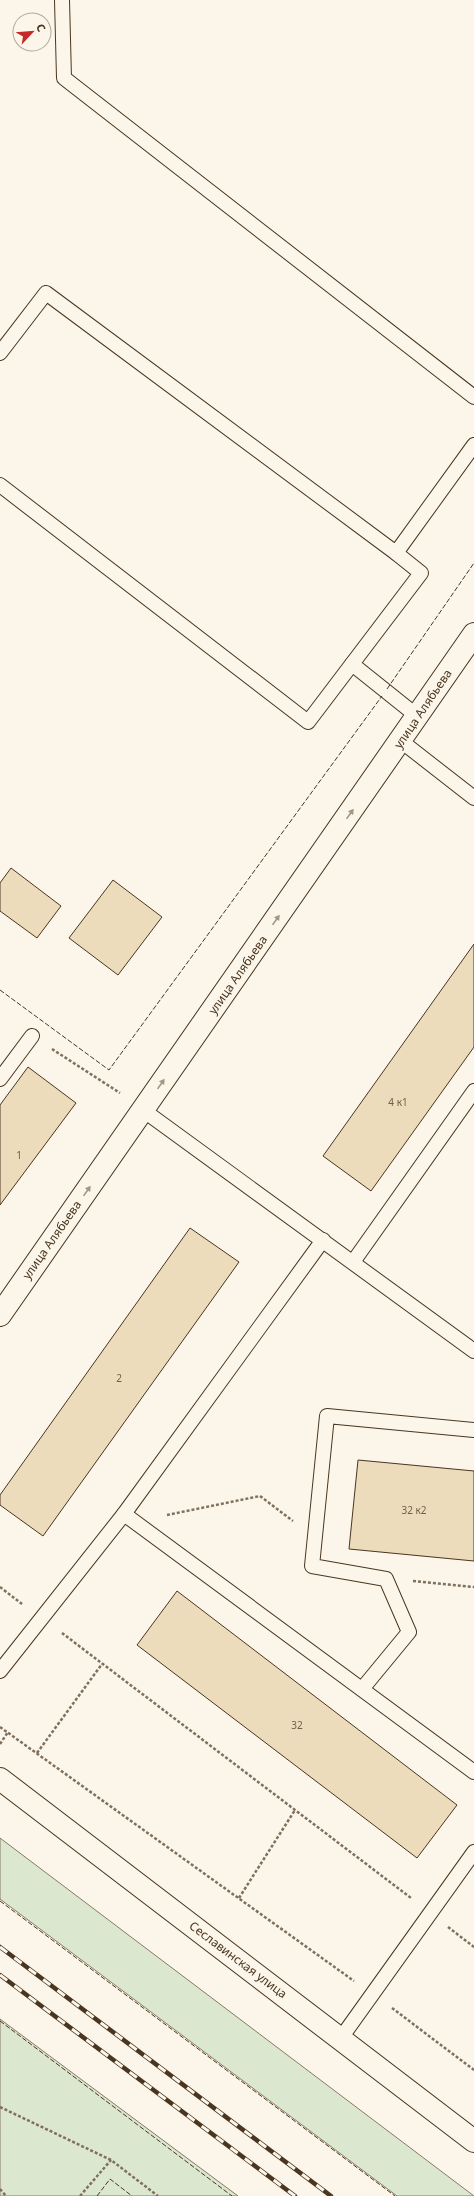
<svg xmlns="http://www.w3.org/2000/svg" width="474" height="2196" font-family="'Noto Sans',sans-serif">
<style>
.green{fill:#dce7d0;stroke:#887966}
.building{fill:#ecdcbc;stroke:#4a3520}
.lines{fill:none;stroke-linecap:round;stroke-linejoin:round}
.service-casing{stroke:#4a3520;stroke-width:16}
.minor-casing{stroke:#4a3520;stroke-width:24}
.path{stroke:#7f6f5c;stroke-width:2.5;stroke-dasharray:3 2;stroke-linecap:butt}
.service{stroke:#fbf6e9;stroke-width:14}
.minor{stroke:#fbf6e9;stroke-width:22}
.rail-casing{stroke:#4a3520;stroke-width:4.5}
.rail{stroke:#fbf6e9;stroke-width:3;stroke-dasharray:9;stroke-linecap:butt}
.fence{stroke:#4a3520;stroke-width:1;stroke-dasharray:5 2;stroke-linecap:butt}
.oneway{fill:#a29684}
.labels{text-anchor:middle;stroke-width:3;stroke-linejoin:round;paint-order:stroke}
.number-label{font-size:10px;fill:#725f47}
.street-label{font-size:12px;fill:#4a3520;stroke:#fbf6e9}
</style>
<rect width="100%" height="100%" fill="#fbf6e9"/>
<!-- green -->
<g class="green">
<path d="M0,1838L474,2196H397L0,1899Z"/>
<path d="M0,2019L238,2196H0Z"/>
</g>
<!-- building -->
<g class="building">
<path d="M11,868L61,906L37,938L0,911V883Z"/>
<path d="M113,880L162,917L118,975L69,938Z"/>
<path d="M474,944V1047L371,1191L323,1156Z"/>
<path d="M28,1067L76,1103L0,1205V1105Z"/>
<path d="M190,1228L239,1262L43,1536L0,1505V1495Z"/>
<path d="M358,1460L474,1471V1561L349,1549Z"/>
<path d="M177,1591L457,1805L417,1858L137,1645Z"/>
</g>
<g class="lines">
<defs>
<g id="service">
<path d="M62,0L64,78L474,397"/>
<path d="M0,353L46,293L396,553L474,445"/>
<path d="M0,485L308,722L352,664"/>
<path d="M396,553L421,573L352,664L417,716"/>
<path d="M401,741L474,798"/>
<path d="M0,1079L32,1036"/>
<path d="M143,1110L474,1351"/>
<path d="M353,1262L474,1091"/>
<path d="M124,1514L474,1772"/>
<path d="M0,1671L124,1514L323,1240"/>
<path d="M362,1689L409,1632L386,1579L312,1566L327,1416L474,1430"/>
<path d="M341,2038L474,1852"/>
</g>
<g id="minor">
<path d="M0,1315L474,634"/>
<path d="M0,1779L474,2141"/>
</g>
</defs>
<!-- service casing -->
<use href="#service" class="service-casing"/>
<!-- minor casing -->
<use href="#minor" class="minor-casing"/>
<!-- path -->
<g class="path">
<path d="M52,1049L120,1093"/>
<path d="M167,1515L260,1496L293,1521"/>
<path d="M413,1581L474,1587"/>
<path d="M0,1587L22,1604"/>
<path d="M62,1633L411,1898"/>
<path d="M0,1727L354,1981"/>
<path d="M0,1744L8,1732"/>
<path d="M37,1753L102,1664"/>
<path d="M239,1898L295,1810"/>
<path d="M448,1927L474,1947"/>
<path d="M392,2008L474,2070"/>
<path d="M0,2107L111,2160L158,2196"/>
<path d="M0,2189L6,2196"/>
<path d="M80,2196L111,2160"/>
</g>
<!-- service -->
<use href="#service" class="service"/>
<!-- minor -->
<use href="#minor" class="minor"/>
<defs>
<g id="rail">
<path d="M0,1947L331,2196"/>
<path d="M0,1975L295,2196"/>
</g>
</defs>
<!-- rail casing -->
<use href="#rail" class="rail-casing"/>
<!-- rail -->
<use href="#rail" class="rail"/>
<!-- fence -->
<g class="fence">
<path d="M387,689L474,563"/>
<path d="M0,990L109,1070L382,696"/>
<path d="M0,1901L395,2196"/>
<path d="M0,2021L232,2196"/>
<path d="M97,2196L110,2179L132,2196"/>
</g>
</g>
<!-- one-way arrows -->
<defs><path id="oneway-solid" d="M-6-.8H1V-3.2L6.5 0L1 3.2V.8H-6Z"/></defs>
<g class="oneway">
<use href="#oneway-solid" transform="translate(350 814) rotate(-55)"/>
<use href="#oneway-solid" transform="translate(276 920) rotate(-55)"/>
<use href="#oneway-solid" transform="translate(161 1084) rotate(-55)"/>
<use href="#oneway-solid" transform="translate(87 1191) rotate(-55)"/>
</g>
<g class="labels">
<!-- number labels -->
<g class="number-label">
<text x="398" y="1106">4 к1</text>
<text x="19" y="1159">1</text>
<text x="119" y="1382">2</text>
<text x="414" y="1514">32 к2</text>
<text x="297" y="1729">32</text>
</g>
<!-- street labels -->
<g class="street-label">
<text transform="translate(423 709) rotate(-56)" y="4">улица Алябьева</text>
<text transform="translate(238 975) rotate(-55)" y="4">улица Алябьева</text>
<text transform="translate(52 1240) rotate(-55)" y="4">улица Алябьева</text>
<text transform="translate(238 1960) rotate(37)" y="4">Сеславинская улица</text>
</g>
</g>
<!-- north arrow -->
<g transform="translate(32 32) rotate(64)"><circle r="19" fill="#fbf6e9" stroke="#b4a999"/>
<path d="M0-3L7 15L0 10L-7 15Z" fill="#c62828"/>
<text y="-6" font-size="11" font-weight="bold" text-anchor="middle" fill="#4a3520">С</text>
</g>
</svg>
